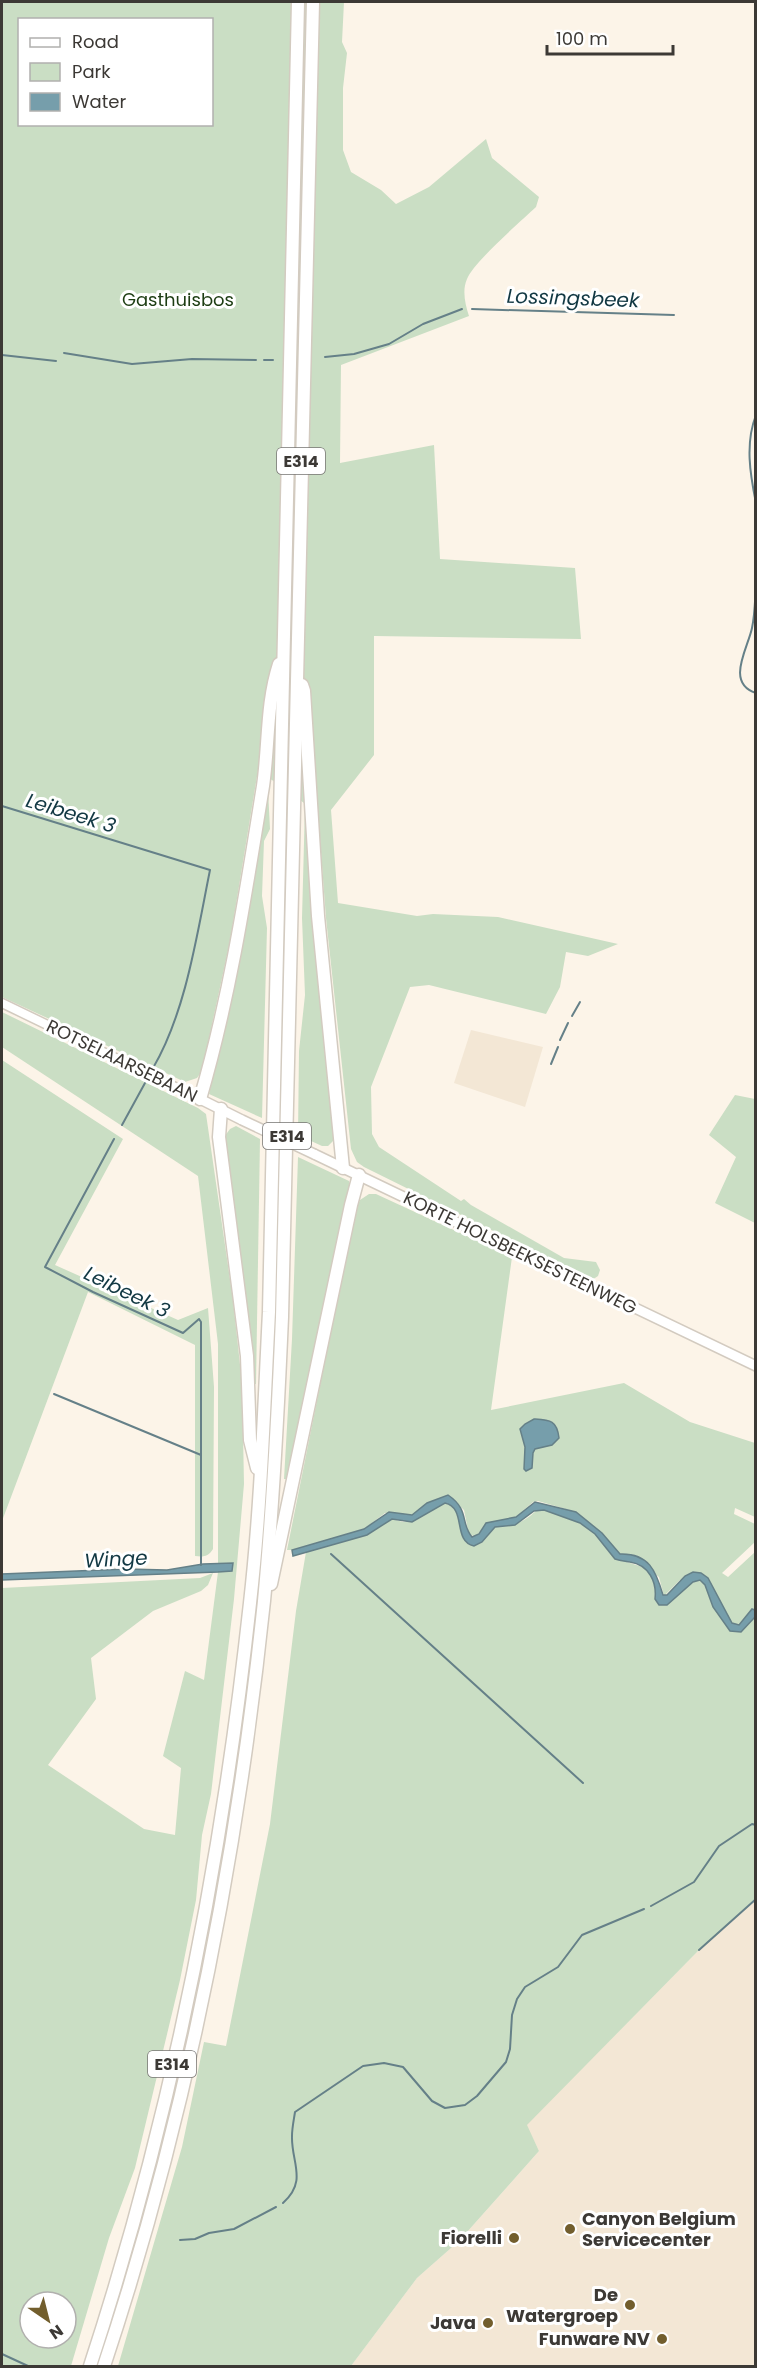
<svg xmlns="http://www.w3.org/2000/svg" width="757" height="2368" font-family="Poppins,sans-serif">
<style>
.built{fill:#f3e7d5}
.green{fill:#cadec4;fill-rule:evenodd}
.water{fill:#769eab;stroke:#658088;stroke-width:1.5}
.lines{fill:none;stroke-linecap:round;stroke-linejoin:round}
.stream{stroke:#658088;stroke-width:2}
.tertiary-casing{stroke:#d3cbc0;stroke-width:11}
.secondary-casing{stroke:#d3cbc0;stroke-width:12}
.motorway-casing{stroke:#d3cbc0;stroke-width:15}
.tertiary{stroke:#fff;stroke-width:8}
.secondary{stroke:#fff;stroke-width:9}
.motorway{stroke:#fff;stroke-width:12}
.secondary-bridge-casing{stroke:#d3cbc0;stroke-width:12;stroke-linecap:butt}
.secondary-bridge{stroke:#fff;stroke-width:9}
.poi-dot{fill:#725e2d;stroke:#fff;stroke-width:2}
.labels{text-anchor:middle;stroke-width:6;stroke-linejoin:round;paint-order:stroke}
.shield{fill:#fff;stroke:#767472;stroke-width:1.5}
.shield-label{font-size:16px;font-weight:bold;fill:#3c3935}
.park-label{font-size:18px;fill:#1d3d13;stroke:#fff}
.street-label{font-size:18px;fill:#3c3935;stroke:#fff}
.poi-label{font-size:18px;font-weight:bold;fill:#3c3935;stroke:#fff;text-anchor:end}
.water-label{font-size:20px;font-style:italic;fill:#123843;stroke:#fff}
</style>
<rect width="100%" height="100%" fill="#fcf4e8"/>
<!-- built -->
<g class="built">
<path d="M471,1030L543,1047L525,1107L454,1083Z"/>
<path d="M755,1899V2366H351L417,2278L459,2241L539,2151L526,2125L699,1950Z"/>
</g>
<!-- green -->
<g class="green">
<path d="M2,2H344L342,42L347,53L343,88V150L351,172L381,190L396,204L429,187L486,139L492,158L539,197L536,207C521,221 473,263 467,279C462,290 465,304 469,316L341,365L340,463L434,445L440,559L575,568L581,639L374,636V755L331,810L338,903L417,916L433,914L498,917L618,944L588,956L566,952L560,987L546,1014L429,985L410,987L371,1087L372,1134L379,1147L461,1201L464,1199L471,1205L564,1258L596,1262L600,1270L598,1276L592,1280L364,1167L357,1162L351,1149L326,918L318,813L258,770L230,941L202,1071L197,1078L185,1082L2,997ZM20,20H212V124H20Z"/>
<path d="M268,790L270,829L264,841L262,896L267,928L262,1118L209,1094L243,944Z"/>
<path d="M305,805L316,944L335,1135L333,1141L328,1146H322L298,1135L299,1051L305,995L302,918Z"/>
<path d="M2,1012L198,1108L206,1114L233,1300L242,1383L244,1484L234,1599L211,1794L202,1835L196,1900L180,1980L135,2168L109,2238L71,2366H2V1588L200,1578L213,1573L208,1585L201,1591L153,1611L91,1658L96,1699L48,1765L144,1829L175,1835L181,1768L163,1756L185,1671L204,1680L218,1572L232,1571L233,1563H218V1344L198,1176L2,1047ZM30,2302H66V2338H30Z"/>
<path d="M2,1060L123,1139L55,1265L178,1320L208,1308L214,1387L213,1549C208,1557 203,1557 195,1556V1345L88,1292L2,1521Z"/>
<path d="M735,1095L755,1099V1223L715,1203L736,1157L709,1135Z"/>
<path d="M236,1126L260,1139L256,1384H253L224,1137L230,1129Z"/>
<path d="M298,1157L349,1181L350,1186L289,1479H284L292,1339Z"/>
<path d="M369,1194H376L512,1257L491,1410L624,1383L690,1422L755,1443V1517L735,1508L734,1514L755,1524V1542L722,1573L728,1577L755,1552V1610L752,1609L739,1625H734L730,1621L708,1578L680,1580L664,1596L659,1577L629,1554H620L602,1533L576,1512L538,1501L533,1502L516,1517L484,1526L477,1536L469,1535L464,1510L451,1498L427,1503L412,1515L385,1513L364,1529L292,1550H287L355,1211L360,1200Z"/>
<path d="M445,1503C461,1507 463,1529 467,1543L486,1538L495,1527C507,1527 520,1524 530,1516C534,1513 535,1510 541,1510C558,1509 588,1525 599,1537C603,1542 607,1552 613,1556C633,1569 661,1560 655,1599L659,1604C677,1605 683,1583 700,1580L705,1585L713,1607L741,1632L755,1617V1899L699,1950L527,2125L539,2151L459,2241L417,2278L351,2366H118L182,2147L204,2042L226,2046L270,1824L296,1611L306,1552L367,1535L392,1519L403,1522L415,1520Z"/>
</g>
<!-- water -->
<g class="water">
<path d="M534,1419C550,1420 557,1420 559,1438L552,1445L535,1449L533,1453L532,1468L526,1471L524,1469L525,1447L520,1429L525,1424Z"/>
<path d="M448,1495C470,1510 460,1523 472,1537L479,1534L486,1523L516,1517L535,1502L576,1512L602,1533L620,1554C649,1553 656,1571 663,1595H667L685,1576L693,1572L701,1573L708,1578L732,1623L739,1625L752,1609L755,1610V1617L741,1632L730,1631L713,1607L705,1585L700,1580L693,1582L667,1605H659L655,1599C657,1582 649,1565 630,1562C625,1561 621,1561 615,1559L595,1534L580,1523L544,1510L534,1511L515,1525L495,1527L482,1542L474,1546C452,1541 467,1508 445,1503L412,1522L392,1519L367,1535L293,1556L292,1550L364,1529L389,1512L412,1515L427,1503Z"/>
<path d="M233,1563L232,1571L218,1572L2,1580V1574L126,1569L167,1570L203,1564Z"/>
</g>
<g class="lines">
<!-- stream -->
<g class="stream">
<path d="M472,309L674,315"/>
<path d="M64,353L132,364L192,359L256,360"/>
<path d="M2,355L56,361"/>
<path d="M325,357L354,354L389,344L423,324L462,309"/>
<path d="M264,360H273"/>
<path d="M756,415C745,443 750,474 756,503"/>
<path d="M756,585C755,599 755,614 752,628C748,648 725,683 756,693"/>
<path d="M2,806L210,870C197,934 186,1012 153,1068"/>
<path d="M572,1016L580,1002"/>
<path d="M560,1040L568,1023"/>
<path d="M551,1064L558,1047"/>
<path d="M122,1125L145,1083"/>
<path d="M114,1139L45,1267L93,1292L183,1333L199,1319L201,1322V1565"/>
<path d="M54,1394L201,1455"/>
<path d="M331,1554L583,1783"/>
<path d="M651,1906L694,1882L719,1846L752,1824L756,1825"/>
<path d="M699,1950L756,1899"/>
<path d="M283,2203C308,2181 291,2162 292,2136C292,2128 294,2119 295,2112L363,2066L384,2063L403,2067L432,2101L445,2108L465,2105L477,2096L506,2062L510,2049L512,2015L517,1999L525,1987L558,1967L582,1935L644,1909"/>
<path d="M180,2240L195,2239L209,2233L234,2229L276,2207"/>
<path d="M2,2354L28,2366"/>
</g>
<defs>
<path id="tertiary" d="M2,1003L200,1099"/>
<g id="secondary">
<path d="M200,1099L242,1120"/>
<path d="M314,1154L756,1366"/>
</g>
<g id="motorway">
<path d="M302,685L304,691L318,916L343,1168"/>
<path d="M200,1099C230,997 246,891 263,786C269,745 266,704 279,664"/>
<path d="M221,1109L219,1137L247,1356L250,1440L257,1468"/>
<path d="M271,1584L351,1205L359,1175"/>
<path d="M90,2366C171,2119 222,1861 250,1603C261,1506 264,1409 269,1312L298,2"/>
<path d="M104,2366C186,2120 237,1859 264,1601C273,1506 278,1411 282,1317L313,2"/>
</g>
</defs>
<!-- tertiary casing -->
<use href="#tertiary" class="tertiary-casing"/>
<!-- secondary casing -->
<use href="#secondary" class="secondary-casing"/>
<!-- motorway casing -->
<use href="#motorway" class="motorway-casing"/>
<!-- tertiary -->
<use href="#tertiary" class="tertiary"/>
<!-- secondary -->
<use href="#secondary" class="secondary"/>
<!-- motorway -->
<use href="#motorway" class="motorway"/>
<defs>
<path id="secondary-bridge" d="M242,1120L314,1154"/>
</defs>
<!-- secondary-bridge casing -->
<use href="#secondary-bridge" class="secondary-bridge-casing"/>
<!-- secondary-bridge -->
<use href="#secondary-bridge" class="secondary-bridge"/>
</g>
<!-- markers -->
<g class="poi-dot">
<circle cx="570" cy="2229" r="6"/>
<circle cx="514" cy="2238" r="6"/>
<circle cx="630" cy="2305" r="6"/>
<circle cx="488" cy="2323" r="6"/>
<circle cx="662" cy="2339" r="6"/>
</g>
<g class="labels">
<!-- shield labels -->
<g class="shield">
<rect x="277" y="448" width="48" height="26" rx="4.5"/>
<rect x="263" y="1123" width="48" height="26" rx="4.5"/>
<rect x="148" y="2051" width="48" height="26" rx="4.5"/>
</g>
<g class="shield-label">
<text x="301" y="467">E314</text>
<text x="287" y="1142">E314</text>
<text x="172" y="2070">E314</text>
</g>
<!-- park labels -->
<g class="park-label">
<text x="178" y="306">Gasthuisbos</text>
</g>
<!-- street labels -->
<g class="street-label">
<text transform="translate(122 1061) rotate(26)" y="6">ROTSELAARSEBAAN</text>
<text transform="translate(520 1253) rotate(26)" y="6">KORTE HOLSBEEKSESTEENWEG</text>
</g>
<!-- poi labels -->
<g class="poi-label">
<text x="582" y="2225" text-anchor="start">Canyon Belgium<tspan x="582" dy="21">Servicecenter</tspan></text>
<text x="502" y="2244">Fiorelli</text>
<text x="618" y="2301">De<tspan x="618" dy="21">Watergroep</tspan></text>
<text x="476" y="2329">Java</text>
<text x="650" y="2345">Funware NV</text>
</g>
<!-- water labels -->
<g class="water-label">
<text transform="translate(573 298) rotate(2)" y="7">Lossingsbeek</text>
<text transform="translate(71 813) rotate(17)" y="7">Leibeek 3</text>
<text transform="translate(127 1292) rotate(26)" y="7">Leibeek 3</text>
<text transform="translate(116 1559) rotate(-3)" y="7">Winge</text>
</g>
</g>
<!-- border -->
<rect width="757" height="2368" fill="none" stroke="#3c3935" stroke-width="6"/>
<!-- legend -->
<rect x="18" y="18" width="195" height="108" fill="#ffffff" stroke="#b1b0ae" stroke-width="1.5"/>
<rect x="30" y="38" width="30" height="9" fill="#ffffff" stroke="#b1b0ae" stroke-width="1.5"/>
<text x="72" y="48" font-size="18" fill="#3c3935">Road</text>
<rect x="30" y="63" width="30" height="18" fill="#cadec4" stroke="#b1b0ae" stroke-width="1.5"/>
<text x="72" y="78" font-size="18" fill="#3c3935">Park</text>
<rect x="30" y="93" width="30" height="18" fill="#769eab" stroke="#b1b0ae" stroke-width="1.5"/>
<text x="72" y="108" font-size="18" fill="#3c3935">Water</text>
<!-- north arrow -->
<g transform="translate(48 2320) rotate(145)"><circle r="28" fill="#ffffff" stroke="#b1b0ae" stroke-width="1.5"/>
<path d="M0-4.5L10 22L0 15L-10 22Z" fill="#725e2d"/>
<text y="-9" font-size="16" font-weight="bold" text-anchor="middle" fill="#3c3935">N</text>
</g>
<!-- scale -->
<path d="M547 45v9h126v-9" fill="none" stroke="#3c3935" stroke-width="3"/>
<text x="556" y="45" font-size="18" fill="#3c3935" stroke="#ffffff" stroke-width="4.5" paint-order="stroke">100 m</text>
</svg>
